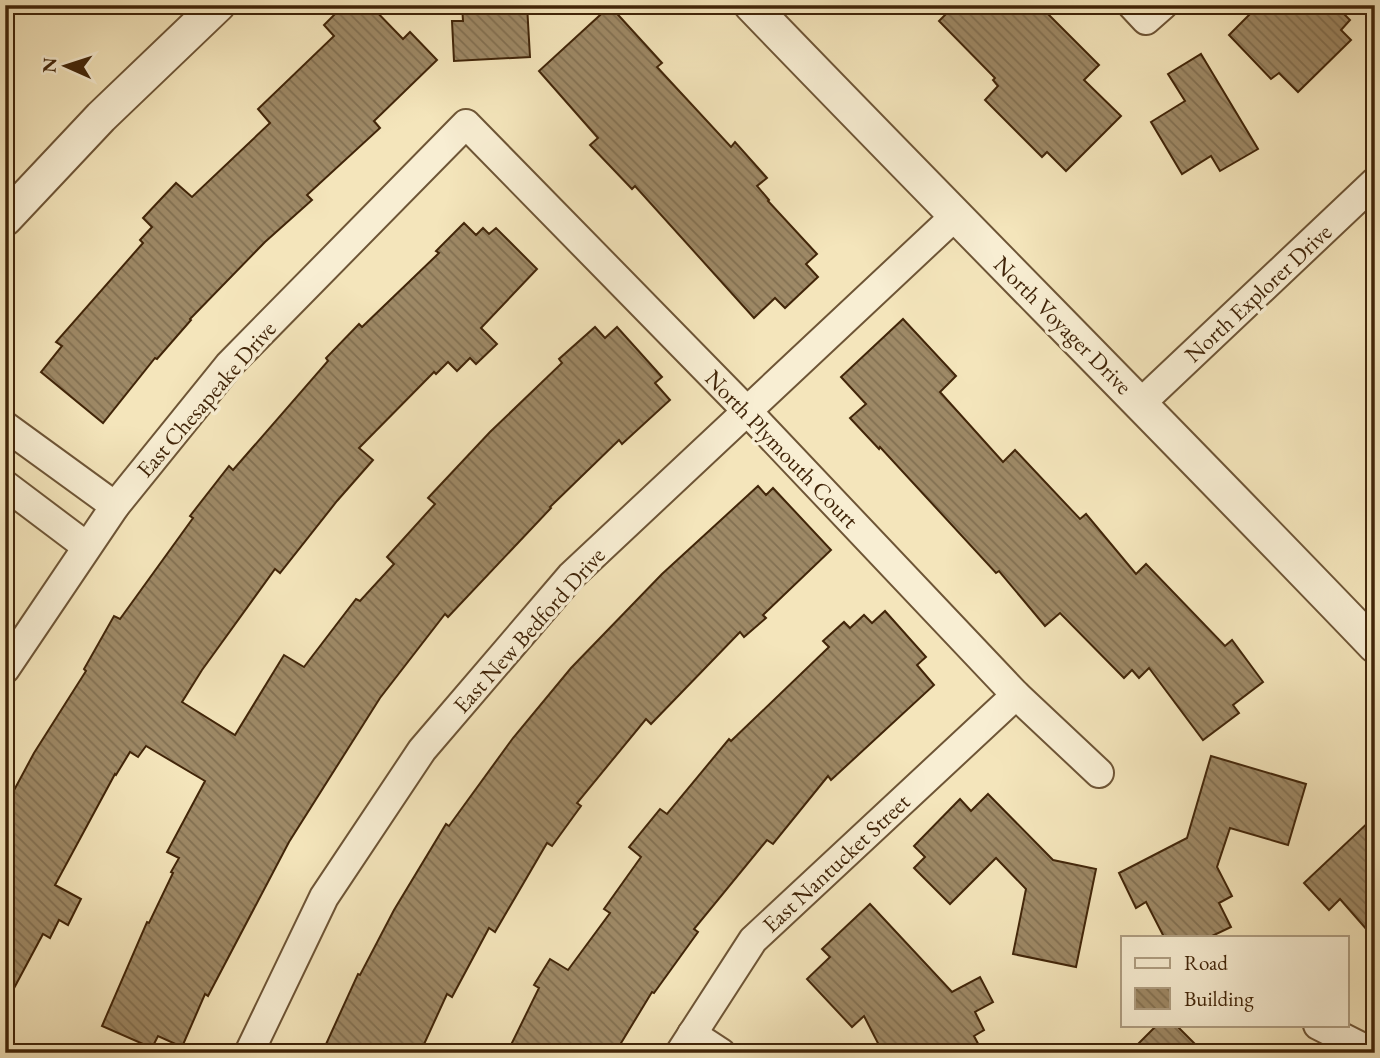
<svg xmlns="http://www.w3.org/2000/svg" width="1380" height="1058" font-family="'EB Garamond',serif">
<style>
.building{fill:url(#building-back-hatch);stroke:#412509;stroke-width:2}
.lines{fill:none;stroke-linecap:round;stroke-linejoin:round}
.minor-casing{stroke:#6e5536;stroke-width:32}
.tertiary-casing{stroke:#6e5536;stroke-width:37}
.minor{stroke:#f8eed3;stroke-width:28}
.tertiary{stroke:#f8eed3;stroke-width:33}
.labels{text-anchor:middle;stroke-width:7;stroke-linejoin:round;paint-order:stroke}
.street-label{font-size:23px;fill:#412509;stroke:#f8eed3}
</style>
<defs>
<pattern id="building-back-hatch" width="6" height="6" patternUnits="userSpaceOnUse" patternTransform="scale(1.75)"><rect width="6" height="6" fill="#9e8966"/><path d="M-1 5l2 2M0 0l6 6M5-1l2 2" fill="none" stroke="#827052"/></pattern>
</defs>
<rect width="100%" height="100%" fill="#f4e5bb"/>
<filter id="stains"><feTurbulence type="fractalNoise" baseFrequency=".00286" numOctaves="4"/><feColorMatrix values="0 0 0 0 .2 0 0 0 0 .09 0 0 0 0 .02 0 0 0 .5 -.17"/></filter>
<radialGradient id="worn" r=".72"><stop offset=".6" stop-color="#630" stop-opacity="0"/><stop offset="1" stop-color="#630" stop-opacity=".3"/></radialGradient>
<!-- building -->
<g class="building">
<path d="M344,5H370L403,39L410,32L437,60L374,121L380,128L307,195L312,200L265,242L190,319L191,320L157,359L155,358L103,423L41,372L62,346L56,342L143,243L140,240L152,227L143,218L176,183L192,197L270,123L258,109L334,36L324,25Z"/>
<path d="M462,5H527L530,57L454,61L452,21H463Z"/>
<path d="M955,5H1039L1099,65L1084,80L1121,116L1066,171L1047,152L1042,157L985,100L998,86L993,80L995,78L939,21Z"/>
<path d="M1259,5H1335L1350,20L1341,30L1351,40L1298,92L1279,73L1271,79L1229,35Z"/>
<path d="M610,6L662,63L657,67L731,147L735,142L767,178L757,186L769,200L768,201L817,254L806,264L818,277L785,308L775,298L754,318L635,186L632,189L590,145L598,138L539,71Z"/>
<path d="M1201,54L1258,149L1220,171L1211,156L1182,174L1151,122L1185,101L1168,74Z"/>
<path d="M464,223L476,235L483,228L489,234L496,228L537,269L481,328L497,344L476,364L470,358L457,371L448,362L436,374L434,372L359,448L373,460L337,501L280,573L275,569L202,670L182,702L235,735L284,655L304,667L356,599L360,601L394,564L387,557L435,504L428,498L490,432L562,363L559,359L595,327L605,338L617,327L662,377L655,383L670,400L622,444L619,440L550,507L551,508L448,617L445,614L380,698L289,842L208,996L205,994L182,1047L158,1036L152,1048L102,1026L147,922L149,923L173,873L171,872L179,858L167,852L205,781L146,746L138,757L130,752L116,775L115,774L55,885L81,899L68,925L59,920L50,938L43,934L5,1005V807L34,753L86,671L84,669L114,616L120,619L193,518L190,516L229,466L233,470L328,361L326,358L359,324L362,327L439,253L436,251Z"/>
<path d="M903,319L956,376L940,392L1003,462L1015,450L1080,519L1086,514L1136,574L1146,564L1225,646L1232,640L1263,682L1233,705L1239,713L1203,740L1149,668L1139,678L1132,670L1124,678L1060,613L1045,626L999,571L996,573L880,447L879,449L850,418L866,404L841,377Z"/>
<path d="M758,486L766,495L773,488L831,550L763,615L766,618L744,637L740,632L651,724L646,719L577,803L581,806L552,846L547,843L495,932L489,928L452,997L447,994L420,1053H322L358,974L360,975L394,910L446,824L449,826L513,738L571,668L662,574Z"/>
<path d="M885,611L926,657L917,665L934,685L831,780L828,776L773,844L767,840L694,929L698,932L654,993L652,992L615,1053H507L539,988L534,985L550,959L568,970L610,913L604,909L641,857L629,847L660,809L667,814L729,739L731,741L829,647L823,641L844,622L850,628L864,615L872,623Z"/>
<path d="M1211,756L1306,784L1288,845L1230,828L1217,867L1232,896L1219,903L1231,927L1210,937H1164L1146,902L1136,908L1119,873L1187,838Z"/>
<path d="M988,794L1053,860L1096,869L1076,967L1013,954L1026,889L996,858L950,904L914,868L925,857L914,846L960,799L971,811Z"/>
<path d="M1375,816V939L1340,899L1329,910L1304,883Z"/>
<path d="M870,904L952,992L980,977L993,1002L975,1012L984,1030L974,1036L983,1053H883L864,1016L852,1027L807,979L830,957L822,949Z"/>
<path d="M1157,1025H1176L1204,1053H1129Z"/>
</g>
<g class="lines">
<defs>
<g id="minor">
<path d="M1132,5L1146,20L1163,5"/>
<path d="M1141,403L1375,182"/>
<path d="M5,426L115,506"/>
<path d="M5,485L86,546"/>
<path d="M5,669L115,506L229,365L466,124L748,412L1016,695L1099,773"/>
<path d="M1318,1025L1373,1053"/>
<path d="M692,1034L721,1053"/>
<path d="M249,1053L324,897L422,750L571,576L954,217"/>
<path d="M680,1053L753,940L1016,695"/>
</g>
<g id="tertiary">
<path d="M751,5C958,220 1169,431 1375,646"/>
<path d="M5,219L101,117L218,5"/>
</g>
</defs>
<!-- minor casing -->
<use href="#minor" class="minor-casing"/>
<!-- tertiary casing -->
<use href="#tertiary" class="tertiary-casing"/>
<!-- minor -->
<use href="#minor" class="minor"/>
<!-- tertiary -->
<use href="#tertiary" class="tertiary"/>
</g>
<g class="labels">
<!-- street labels -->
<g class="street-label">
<text transform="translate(1258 293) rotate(-43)" y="8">North Explorer Drive</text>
<text transform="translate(1063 325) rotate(45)" y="8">North Voyager Drive</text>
<text transform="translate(206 399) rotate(-49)" y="8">East Chesapeake Drive</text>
<text transform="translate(782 449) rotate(46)" y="8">North Plymouth Court</text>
<text transform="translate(529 630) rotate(-48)" y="8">East New Bedford Drive</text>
<text transform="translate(836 863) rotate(-43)" y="8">East Nantucket Street</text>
</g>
</g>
<!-- margin -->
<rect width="1380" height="1058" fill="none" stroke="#f4e5bb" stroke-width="28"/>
<rect x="7" y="7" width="1366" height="1044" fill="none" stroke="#412509" stroke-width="3.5"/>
<rect x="14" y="14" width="1352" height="1030" fill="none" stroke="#412509" stroke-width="2"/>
<!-- legend -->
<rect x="1121" y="936" width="228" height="91" fill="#f8eed3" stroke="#af9e82" stroke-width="2"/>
<rect x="1135" y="958" width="35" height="10" fill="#f8eed3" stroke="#af9e82" stroke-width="2"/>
<text x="1184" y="970" font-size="21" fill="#412509">Road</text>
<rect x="1135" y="988" width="35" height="21" fill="url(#building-back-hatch)" stroke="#af9e82" stroke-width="2"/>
<text x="1184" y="1006" font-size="21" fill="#412509">Building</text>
<!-- north arrow -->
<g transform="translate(66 66) rotate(273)" stroke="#f8eed3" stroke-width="5" paint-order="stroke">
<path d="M0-5L12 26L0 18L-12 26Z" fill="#412509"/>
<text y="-10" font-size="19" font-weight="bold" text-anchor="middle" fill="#412509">N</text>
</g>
<rect width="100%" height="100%" filter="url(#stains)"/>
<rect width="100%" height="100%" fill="url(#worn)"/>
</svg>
